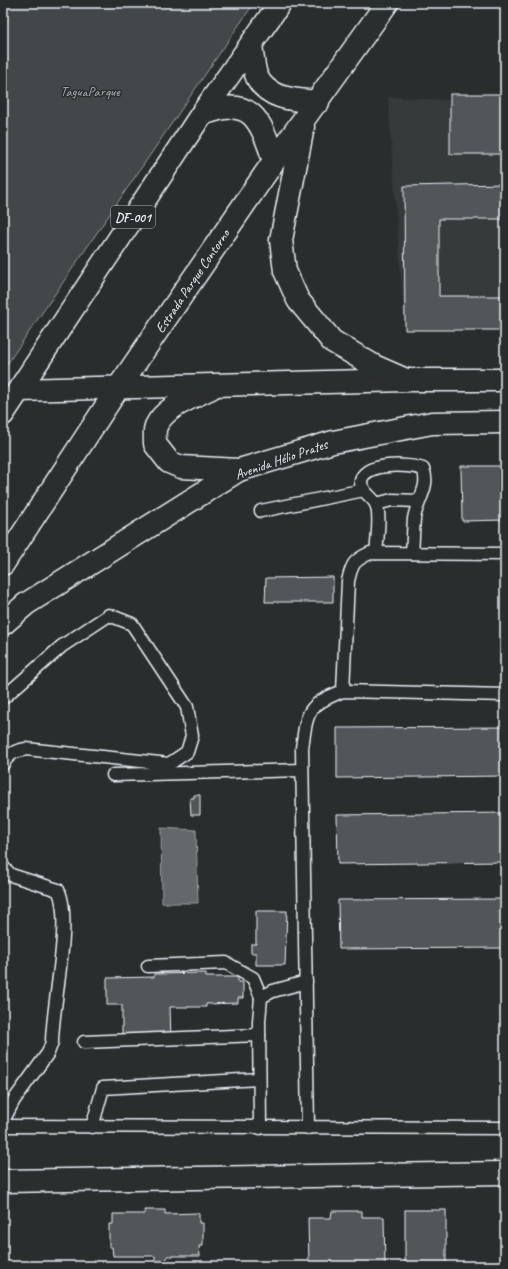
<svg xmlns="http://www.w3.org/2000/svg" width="508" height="1269" font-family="Caveat,sans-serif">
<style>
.built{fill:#363a3b}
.green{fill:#424648;stroke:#959ca0}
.water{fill:#63686b;stroke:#989fa3}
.building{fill:#535759;stroke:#e8f1f8}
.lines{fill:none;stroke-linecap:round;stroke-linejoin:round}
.service-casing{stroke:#e8f1f8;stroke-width:15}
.minor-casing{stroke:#e8f1f8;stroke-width:25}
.primary-casing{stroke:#e8f1f8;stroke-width:25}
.trunk-casing{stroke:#e8f1f8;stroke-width:25}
.service{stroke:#2a2d2e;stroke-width:12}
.minor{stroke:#2a2d2e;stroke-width:22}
.primary{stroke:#2a2d2e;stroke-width:22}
.trunk{stroke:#2a2d2e;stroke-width:22}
.labels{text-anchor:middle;stroke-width:3;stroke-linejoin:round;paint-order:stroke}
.shield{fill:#2a2d2e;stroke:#afb6bb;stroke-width:1}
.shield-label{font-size:13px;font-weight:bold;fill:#e8f1f8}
.park-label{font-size:14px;fill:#aeb5ba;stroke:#2a2d2e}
.street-label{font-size:14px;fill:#e8f1f8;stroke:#2a2d2e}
</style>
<rect width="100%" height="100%" fill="#2a2d2e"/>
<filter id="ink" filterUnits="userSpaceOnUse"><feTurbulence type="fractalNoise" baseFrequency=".025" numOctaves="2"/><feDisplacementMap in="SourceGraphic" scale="8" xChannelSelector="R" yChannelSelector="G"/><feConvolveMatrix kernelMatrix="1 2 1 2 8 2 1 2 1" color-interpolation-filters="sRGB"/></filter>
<g filter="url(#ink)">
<!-- built -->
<path class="built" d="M388,97L505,103V330L417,331L404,319Z"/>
<!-- green -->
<path class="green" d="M3,3H254L3,370Z"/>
<!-- water -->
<path class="water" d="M161,828L196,830L198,903H162Z"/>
<!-- building -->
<g class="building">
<rect x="450" y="94" width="55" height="60"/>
<path d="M505,184V219H439V296H505V330H405L404,186Z"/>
<path d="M461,466H505V520L462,521Z"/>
<path d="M333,577V602H265L266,578Z"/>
<path d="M505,727V776L337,778V728Z"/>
<path d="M194,795H200V815H191L190,798H194Z"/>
<path d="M505,813V862L338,864L337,815Z"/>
<path d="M505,899V948L339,949L338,900Z"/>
<path d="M256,911H287L285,965H256V953H251V944H256Z"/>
<path d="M206,973V977H238V982H243V998H238V1003L206,1004V1007H170L171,1040L122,1041V1005H107V978L154,977V974Z"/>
<path d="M145,1210H165V1214L199,1213V1223H203V1246H199L200,1256H167V1261H155V1256H113L112,1247H109V1224H113V1214H145Z"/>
<rect x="405" y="1210" width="41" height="56"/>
<path d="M332,1211H362V1217H384L385,1266H309L308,1218H331Z"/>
</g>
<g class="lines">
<defs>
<g id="service">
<path d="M376,504L392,500L418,501"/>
<path d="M261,511L364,490"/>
<path d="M376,553C377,541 381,515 376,504C372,496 360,491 361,481C364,462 409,464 423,469C431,486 416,502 414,519C413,530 413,542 412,553"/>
<path d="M343,691L348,581C352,564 353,561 370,553L505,554"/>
<path d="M3,698L62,646L109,615L132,624L187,707L192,736L187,752L169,764L26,749C15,751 8,754 3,764"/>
<path d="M113,775L302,770"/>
<path d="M3,867L11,875L58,890C73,917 52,1007 52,1042L48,1053L14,1100L3,1121"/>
<path d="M148,966L226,963L253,978L261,997"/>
<path d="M84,1042L259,1035"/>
<path d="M3,1126L505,1128"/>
<path d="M92,1127L103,1088L259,1079"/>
<path d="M260,1128L259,1021L261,997L273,991L306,982"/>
<path d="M308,1128L302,748C307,711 307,705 343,691L505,695"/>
</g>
<path id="minor" d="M3,1181L505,1173"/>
<g id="primary">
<path d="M211,388C194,397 165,406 156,426C154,431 155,439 155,444L169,462L181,467L239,470"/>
<path d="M19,390L406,380H505"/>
<path d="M3,624L26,604L239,470L333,442L432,423L505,422"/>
</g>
<g id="trunk">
<path d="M251,46C253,56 253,68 257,77C268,100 296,100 318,102"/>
<path d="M201,115C249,94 261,118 274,161"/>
<path d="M303,127L281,240L285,271L298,300L332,341L374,366L406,380"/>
<path d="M3,414L201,115L280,3"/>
<path d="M3,564L118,388L274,161L387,3"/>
</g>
</defs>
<!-- service casing -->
<use href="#service" class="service-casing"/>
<!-- minor casing -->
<use href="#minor" class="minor-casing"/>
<!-- primary casing -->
<use href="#primary" class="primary-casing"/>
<!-- trunk casing -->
<use href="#trunk" class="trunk-casing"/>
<!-- service -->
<use href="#service" class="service"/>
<!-- minor -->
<use href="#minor" class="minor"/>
<!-- primary -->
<use href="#primary" class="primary"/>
<!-- trunk -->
<use href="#trunk" class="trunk"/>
</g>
</g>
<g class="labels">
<!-- shield labels -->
<rect class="shield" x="111" y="206" width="44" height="22" rx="3"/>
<g class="shield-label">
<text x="133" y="222">DF-001</text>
</g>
<!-- park labels -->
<g class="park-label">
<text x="90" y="96">TaguaParque</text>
</g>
<!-- street labels -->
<g class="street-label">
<text transform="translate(192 281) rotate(-56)" y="5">Estrada Parque Contorno</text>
<text transform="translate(281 459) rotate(-19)" y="5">Avenida Hélio Prates</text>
</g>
</g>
<!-- margin -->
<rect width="508" height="1269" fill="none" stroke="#2a2d2e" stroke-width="16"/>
<rect x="8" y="8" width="492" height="1253" fill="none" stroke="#e8f1f8" stroke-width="1.5" filter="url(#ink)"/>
</svg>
